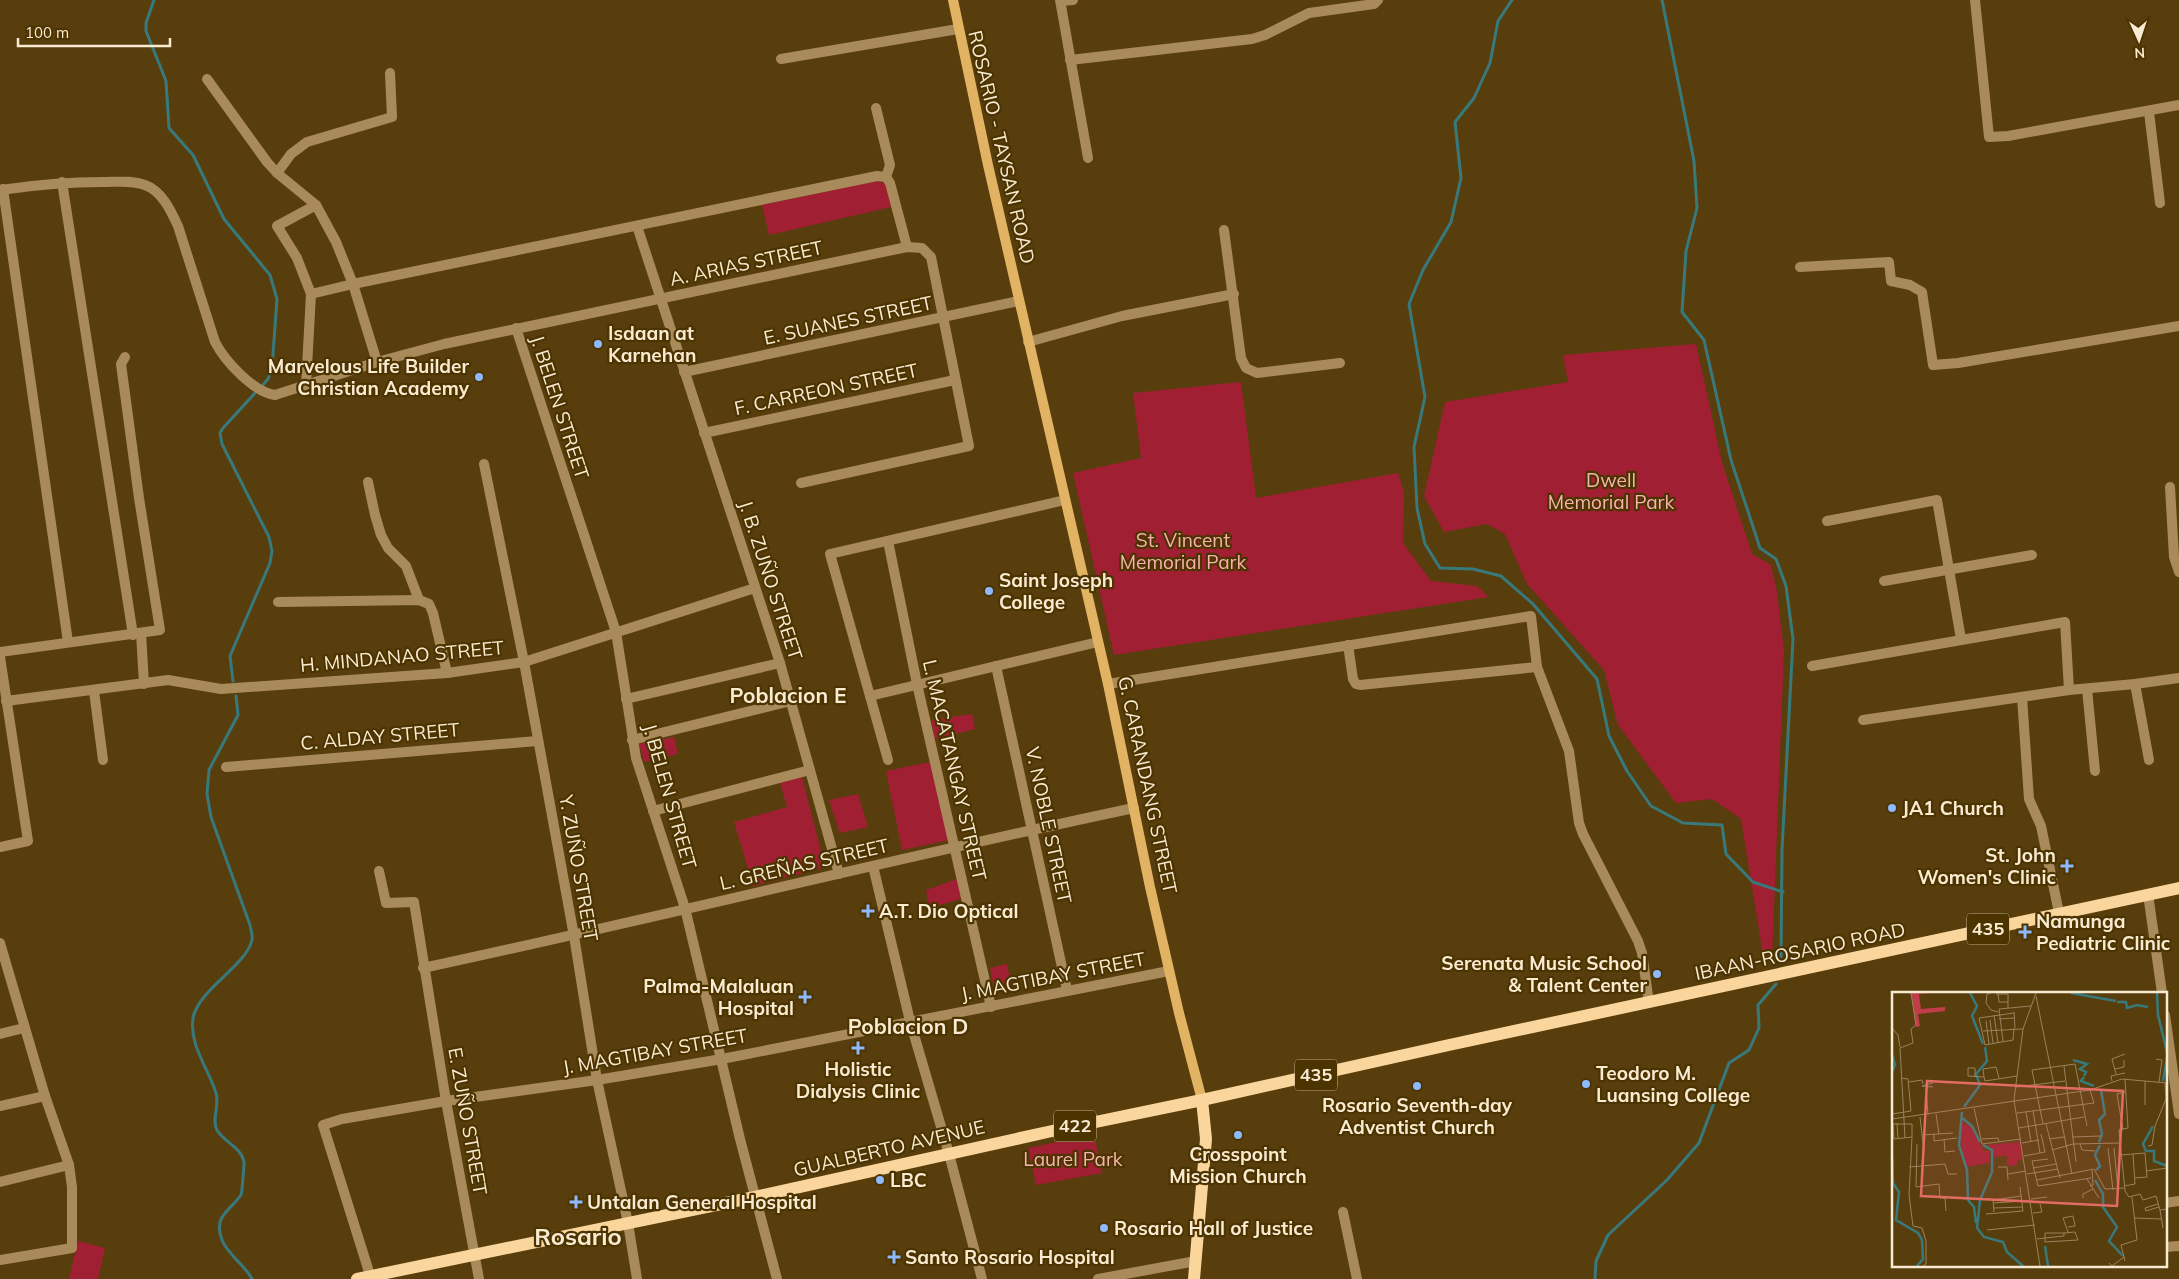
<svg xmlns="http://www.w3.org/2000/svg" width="2179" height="1279" font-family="Mulish,sans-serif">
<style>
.green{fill:#a01f32}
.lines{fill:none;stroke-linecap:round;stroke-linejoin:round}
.stream{stroke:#38797c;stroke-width:3}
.minor{stroke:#a98b5b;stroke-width:10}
.secondary{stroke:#e2b362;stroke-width:10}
.primary{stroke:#fad69c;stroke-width:12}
.poi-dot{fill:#8eb9fc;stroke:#4c3400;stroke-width:2}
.labels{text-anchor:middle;stroke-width:4.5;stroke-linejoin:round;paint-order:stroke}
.shield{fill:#4c3400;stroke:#c5b393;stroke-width:1}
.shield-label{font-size:18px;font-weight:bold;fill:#f9ead2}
.street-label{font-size:19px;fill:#f9ead2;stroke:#4c3400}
.poi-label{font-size:19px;font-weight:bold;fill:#f9ead2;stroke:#4c3400;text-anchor:start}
.park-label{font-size:19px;fill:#f6b3b2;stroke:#4c3400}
.quarter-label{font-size:21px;font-weight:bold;fill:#f9ead2;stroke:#4c3400}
.district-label{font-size:24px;font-weight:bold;fill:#f9ead2;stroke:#4c3400}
.inset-river{fill:none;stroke:#38797c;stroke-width:2.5}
.inset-road{fill:none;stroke:#98835c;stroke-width:1}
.view{fill:#e26c64;fill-opacity:0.15;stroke:#e26c64;stroke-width:2.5}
.inset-edge{fill:none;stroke:#f9ead2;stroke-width:2.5}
</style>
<rect width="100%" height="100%" fill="#583e0d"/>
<!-- green -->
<g class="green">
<path d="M876,181L886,184L891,207L769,235L762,205Z"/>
<path d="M1696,344L1722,462L1752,554L1771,565L1777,592L1784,652L1772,959L1764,961L1741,819L1712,799L1676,803L1618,725L1604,670L1527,584L1505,534L1487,524L1444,532L1424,496L1445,402L1568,382L1563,355Z"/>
<path d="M1241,382L1256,498L1398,473L1404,492L1403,543L1431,581L1477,586L1489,597L1114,655L1073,473L1141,458L1133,393Z"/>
<path d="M972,714L975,729L935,739L931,720Z"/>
<path d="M674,737L678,754L644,762L639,744Z"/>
<path d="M930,762L949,840L902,850L886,771Z"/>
<path d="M802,777L825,867L753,886L734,822L787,807L780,783Z"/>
<path d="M858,794L868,827L840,833L829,800Z"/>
<path d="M957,879L961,899L929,908L926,890Z"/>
<path d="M1007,964L1012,989L995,993L990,968Z"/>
<path d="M1094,1134L1102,1173L1036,1185L1028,1148Z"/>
<path d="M78,1241L105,1248L98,1279H69Z"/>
</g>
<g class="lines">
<!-- stream -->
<g class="stream">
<path d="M154,0L146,23V31L166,81L169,128L193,155L224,219L270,275L277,299L272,368L268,379L262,386"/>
<path d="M1512,0L1498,21L1490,63L1474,98L1455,122L1461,178L1451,222L1423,270L1409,304L1425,397L1414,447L1417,508L1425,544L1440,568L1473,569L1501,576L1533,604L1597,679L1609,736L1627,771L1651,806L1683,823L1722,825L1726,854L1753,882L1783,892"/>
<path d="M1662,0L1694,161L1697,208L1686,251L1682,312L1704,340L1731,460L1760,548L1776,559L1786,586L1793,639L1782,850L1781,957"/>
<path d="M233,681L230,656L270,563L272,551L269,537L222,444L220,433L223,428L255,393"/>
<path d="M236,696L238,715L209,770L207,794L211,817L250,925C251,930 253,936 252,940C246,966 198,990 193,1018C189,1046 209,1069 216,1093C220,1105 211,1120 217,1130C224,1142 242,1148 244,1162C244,1166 242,1193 241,1195C229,1212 213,1216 222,1240C228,1255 245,1265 252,1279"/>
<path d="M1595,1279L1596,1261L1608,1235L1667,1180L1699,1143L1729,1063L1749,1050L1759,1028L1758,1005L1776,984"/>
</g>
<!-- minor -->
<g class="minor">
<path d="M1060,0L1088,158"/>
<path d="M1975,0L1989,137L2008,136L2179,105"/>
<path d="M1061,1L1073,0"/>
<path d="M781,59L958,29"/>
<path d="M1070,60L1252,39L1265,35L1309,13L1374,4L1378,0"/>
<path d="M207,79L267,162L277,173L316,205L336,242L353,284L377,362"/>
<path d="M876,108L890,165L886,177"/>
<path d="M2149,112L2160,203"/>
<path d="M277,173L291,154L307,142L392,117L390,73"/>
<path d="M62,182L133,635"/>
<path d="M3,189L68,642"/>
<path d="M0,190C34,185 69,182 103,182C117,182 132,180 145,185C162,191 171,211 178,226L215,342C225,361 253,392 275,395L377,362L444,344L907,247L922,248L931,257L969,446L801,483"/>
<path d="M637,226L780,663L839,874"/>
<path d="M1224,230L1241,358L1246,368L1257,373L1340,363"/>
<path d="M1800,267L1889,262L1891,281L1910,285L1922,292L1933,365L1958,363L2179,326"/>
<path d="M311,294L353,284L877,176L886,177L890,183L907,247"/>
<path d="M516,328L616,632L636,758L685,908L740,1139L777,1279"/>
<path d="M1028,342L1122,316L1234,294"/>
<path d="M684,372L1019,301"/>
<path d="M306,385L311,294L297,258L277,226L316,205"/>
<path d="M704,433L955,380"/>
<path d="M484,464L524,662L574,936L597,1080L628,1223L637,1279"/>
<path d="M368,482L375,515L381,535L388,548L406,566L419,600"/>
<path d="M2170,487L2174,557L2179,572"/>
<path d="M1827,521L1937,500L1961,639"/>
<path d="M888,541L917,684L991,1007"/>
<path d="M1884,581L2032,555"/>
<path d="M278,602L419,600L429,604L433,613L447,673"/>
<path d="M141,633L144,684"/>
<path d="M1348,645L1353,679L1356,684L1360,685L1537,667"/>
<path d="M0,652L160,630L139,498L121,364L125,357"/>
<path d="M0,657L28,841L0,847"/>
<path d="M996,666L1067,990"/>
<path d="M1812,666L2065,622L2069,690"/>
<path d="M1108,684L1531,616L1537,667L1569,751L1579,823L1583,834L1638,941L1642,953L1649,1003"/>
<path d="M2135,684L2149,760"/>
<path d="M2087,689L2095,771"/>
<path d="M94,691L103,760"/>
<path d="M870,696L1098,642"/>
<path d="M2022,697L2029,799L2041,826L2059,913"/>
<path d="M626,699L780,663"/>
<path d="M6,701L168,680L221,689L447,673L524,662L755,588"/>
<path d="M1863,720L2069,690L2135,684L2179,678"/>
<path d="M632,740L791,701"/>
<path d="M888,760L830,554L1065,500"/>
<path d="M226,767L537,741"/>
<path d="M653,811L810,770"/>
<path d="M873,866L910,1021L949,1154L982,1279"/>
<path d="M379,871L386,903L414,902L446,1101L479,1279"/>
<path d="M2148,894L2162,993"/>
<path d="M0,943L45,1096L69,1165L72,1187V1248L0,1260"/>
<path d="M423,968C661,917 896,858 1134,808"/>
<path d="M2165,1015L2179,1114"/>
<path d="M0,1034L24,1028"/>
<path d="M0,1106L45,1096"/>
<path d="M0,1182L69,1165"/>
<path d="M2165,1203L2179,1201"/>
<path d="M1343,1212L1357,1279"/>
<path d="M2165,1247L2179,1246"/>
<path d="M370,1275L323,1125L342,1119L446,1101L597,1080L722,1059L1169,971"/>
<path d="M1098,1279L1196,1261"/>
</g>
<!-- secondary -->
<path class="secondary" d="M953,0L988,165L1108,684L1150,887L1179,1013L1202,1100"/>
<!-- primary -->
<g class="primary">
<path d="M357,1279L755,1197L1052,1131L1202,1100L1449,1045L2179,888"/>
<path d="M1194,1279L1206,1139L1202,1100"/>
</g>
</g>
<!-- markers -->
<g class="poi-dot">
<circle cx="598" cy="344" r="5"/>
<circle cx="479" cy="377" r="5"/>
<circle cx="989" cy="591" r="5"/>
<circle cx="1892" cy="808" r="5"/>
<path d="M2064.5 858.5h5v5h5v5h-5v5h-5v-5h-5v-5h5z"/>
<path d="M865.5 903.5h5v5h5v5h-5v5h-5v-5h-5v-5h5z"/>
<path d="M2022.5 924.5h5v5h5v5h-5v5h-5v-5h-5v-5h5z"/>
<circle cx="1657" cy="974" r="5"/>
<path d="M802.5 989.5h5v5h5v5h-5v5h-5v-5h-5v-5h5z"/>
<path d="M855.5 1040.5h5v5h5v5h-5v5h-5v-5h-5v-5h5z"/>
<circle cx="1586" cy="1084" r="5"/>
<circle cx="1417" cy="1086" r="5"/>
<circle cx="1238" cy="1135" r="5"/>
<circle cx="880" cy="1180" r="5"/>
<path d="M573.5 1194.5h5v5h5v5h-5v5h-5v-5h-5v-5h5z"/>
<circle cx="1104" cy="1228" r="5"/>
<path d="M891.5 1249.5h5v5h5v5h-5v5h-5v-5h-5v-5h5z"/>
</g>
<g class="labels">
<!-- shield labels -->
<g class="shield">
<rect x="1967" y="913.5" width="42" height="31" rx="4"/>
<rect x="1295" y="1059.5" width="42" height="31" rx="4"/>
<rect x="1054" y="1110.5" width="42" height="31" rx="4"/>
</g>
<g class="shield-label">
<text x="1988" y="935">435</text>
<text x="1316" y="1081">435</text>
<text x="1075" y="1132">422</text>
</g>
<!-- street labels -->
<g class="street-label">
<text transform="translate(1002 147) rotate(77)" y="7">ROSARIO - TAYSAN ROAD</text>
<text transform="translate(746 263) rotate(-12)" y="7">A. ARIAS STREET</text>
<text transform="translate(848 320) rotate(-12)" y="7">E. SUANES STREET</text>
<text transform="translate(826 389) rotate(-12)" y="7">F. CARREON STREET</text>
<text transform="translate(560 407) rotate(72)" y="7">J. BELEN STREET</text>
<text transform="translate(771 580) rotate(72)" y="7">J. B. ZUÑO STREET</text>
<text transform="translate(402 656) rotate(-5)" y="7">H. MINDANAO STREET</text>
<text transform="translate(380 736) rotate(-5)" y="7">C. ALDAY STREET</text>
<text transform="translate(955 770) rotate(77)" y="7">L. MACATANGAY STREET</text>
<text transform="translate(1148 785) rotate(78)" y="7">G. CARANDANG STREET</text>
<text transform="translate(670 796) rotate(74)" y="7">J. BELEN STREET</text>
<text transform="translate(1049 825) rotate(78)" y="7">V. NOBLE STREET</text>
<text transform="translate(804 864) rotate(-13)" y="7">L. GREÑAS STREET</text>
<text transform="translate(579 868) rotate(80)" y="7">Y. ZUÑO STREET</text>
<text transform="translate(1800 951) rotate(-12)" y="7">IBAAN-ROSARIO ROAD</text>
<text transform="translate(1053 976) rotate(-11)" y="7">J. MAGTIBAY STREET</text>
<text transform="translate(655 1051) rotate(-10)" y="7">J. MAGTIBAY STREET</text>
<text transform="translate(468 1121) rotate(80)" y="7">E. ZUÑO STREET</text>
<text transform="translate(889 1148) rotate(-13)" y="7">GUALBERTO AVENUE</text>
</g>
<!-- poi labels -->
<g class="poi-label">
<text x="608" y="340">Isdaan at<tspan x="608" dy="22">Karnehan</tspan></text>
<text x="469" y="373" text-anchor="end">Marvelous Life Builder<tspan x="469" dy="22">Christian Academy</tspan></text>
<text x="999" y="587">Saint Joseph<tspan x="999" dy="22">College</tspan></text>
<text x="1902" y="815">JA1 Church</text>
<text x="2056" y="862" text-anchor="end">St. John<tspan x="2056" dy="22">Women's Clinic</tspan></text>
<text x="879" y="918">A.T. Dio Optical</text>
<text x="2036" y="928">Namunga<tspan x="2036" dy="22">Pediatric Clinic</tspan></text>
<text x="1647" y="970" text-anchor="end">Serenata Music School<tspan x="1647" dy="22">&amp; Talent Center</tspan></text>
<text x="794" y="993" text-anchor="end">Palma-Malaluan<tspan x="794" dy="22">Hospital</tspan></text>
<text x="858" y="1076" text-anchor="middle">Holistic<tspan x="858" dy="22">Dialysis Clinic</tspan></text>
<text x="1596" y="1080">Teodoro M.<tspan x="1596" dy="22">Luansing College</tspan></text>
<text x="1417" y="1112" text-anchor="middle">Rosario Seventh-day<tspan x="1417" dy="22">Adventist Church</tspan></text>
<text x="1238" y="1161" text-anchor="middle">Crosspoint<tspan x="1238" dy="22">Mission Church</tspan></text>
<text x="890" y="1187">LBC</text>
<text x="587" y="1209">Untalan General Hospital</text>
<text x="1114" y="1235">Rosario Hall of Justice</text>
<text x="905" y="1264">Santo Rosario Hospital</text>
</g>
<!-- park labels -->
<g class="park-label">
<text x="1611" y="487">Dwell<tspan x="1611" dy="22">Memorial Park</tspan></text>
<text x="1183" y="547">St. Vincent<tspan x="1183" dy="22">Memorial Park</tspan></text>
<text x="1073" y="1166">Laurel Park</text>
</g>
<!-- quarter labels -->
<g class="quarter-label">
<text x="788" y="703">Poblacion E</text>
<text x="908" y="1034">Poblacion D</text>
</g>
<!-- district labels -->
<g class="district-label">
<text x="578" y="1245">Rosario</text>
</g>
</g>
<!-- overview -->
<g transform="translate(1892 992)">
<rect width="275" height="275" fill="#583e0d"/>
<path d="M71,119L72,132L78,134L92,159H98L97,171L74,175L68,147ZM128,150L131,167L125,168V173L115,174V164L102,165L99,155L94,153Z" fill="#a01f32"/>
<path d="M19,1H39L27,2L29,17L53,15V19L26,22L28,34L24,35Z" fill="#c03d49"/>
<path class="inset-river" d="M78,1L85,14L80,24L91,52M179,1L224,9M265,1L266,23L275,60M225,10H234L235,16L245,13L256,15M0,62L3,73L0,80M181,68L195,72L188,77L194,80L192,84M192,85L189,89L202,94M271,89L275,66M72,115L88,93L84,82L95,69L93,55M70,120L67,153L75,178L76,208L82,215L84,231M69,125L80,134L88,150M261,134L251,152L254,159H262V169L275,174M207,150L210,142L207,128L213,122L209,98M91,153L100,158V180L88,208L85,236L92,245L111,250L115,260L131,274M0,162L1,191L7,200L4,228L26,241L30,248L31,267L25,274M204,178L208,174L203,163L208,153M203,188L211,202V215L225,235L217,249L231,264M153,254L156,274"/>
<path class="inset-road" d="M99,1L95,2L94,11L99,18L106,20M144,1L131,37L122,108L148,274M104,2H116V16M106,2L107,10H116M144,4L180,182M122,20L123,36M102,23L106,51M107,27L122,26M98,28L101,51M94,29L97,52M0,36L6,43L8,55M122,36L121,48L93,53L87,26L122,21M91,39L131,37M111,49L107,17L139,14M264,67L270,68L267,90M172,74L184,170M223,77L232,75V68M224,82L220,67L233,62M83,84V76H76V84L92,85L93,89L125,84M92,85L91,77L104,75L107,86M233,87L236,136L227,138L233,199L237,205L248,202L251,208L264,204L268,218L275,217M220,89L219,84L233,81M253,89V113M17,90L30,88L31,92M41,95L30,94L41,91M124,95L173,89M34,96L36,123M82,116L90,152L129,147M141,119L148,161M134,120L139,150M125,121L202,111L198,98M0,122L19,119L16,87L9,86M44,122L47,142M28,125L32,160M0,127L198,98L230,87L275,91M5,131L6,147M151,132L140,78L183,72L195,134M154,132L168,186M127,136L192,125M231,138L225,102L234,100M42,142V149L65,146M30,143L61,141M20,145L2,147L1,132H20V145L17,203L21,234L30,236L34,249V272L31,274M180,145L209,144M13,146L8,56L21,51L19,37L24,33L19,1M52,147L53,160L63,159M90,147L106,146L107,150M157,147L172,145M130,151L147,148M25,152L24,195L47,192L48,206H53L54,219M188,152L190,158L203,159M256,154L260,153L263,134L274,107L273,91M216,156L221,198M222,156L226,197M160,158L181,152L228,151M229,163L253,161L255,185L243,186M132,164L153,160L149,142M156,167L140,169L146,194L199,186M17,175L53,172L56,182H65M106,175H115L116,188M141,176L164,172M254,179L275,176M116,182L134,179M135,182L166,177M195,187L207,206M145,188L202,177L213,197L232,196M198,194L201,193L200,178M232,194L243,192L241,162M191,206V202L201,197M139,207L155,205M101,211L130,209M266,212L253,216L254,219L267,215M102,216L131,215M268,218L271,236M102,220L101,208L129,204M141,221L150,220L148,212M94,222L131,219L128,195M242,226L269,227M176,235L183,234L181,224L171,226L176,240M95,238L143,233M145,247L153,246L172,244V241L183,240L186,248L153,250V241H172M233,269L229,253L245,248L240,205M217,271L220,274L232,265"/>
<path class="view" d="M35,89L231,99L225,214L29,204Z"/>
<rect width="275" height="275" class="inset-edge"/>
</g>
<!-- north arrow -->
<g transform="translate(2139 40) rotate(177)" stroke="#4c3400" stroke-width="4" paint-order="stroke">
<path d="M0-4L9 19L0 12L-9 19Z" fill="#f9ead2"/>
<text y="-8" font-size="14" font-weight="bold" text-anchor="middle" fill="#f9ead2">N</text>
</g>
<!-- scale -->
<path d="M18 38v8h152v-8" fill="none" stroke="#f9ead2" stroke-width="2.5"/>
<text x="25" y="38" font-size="15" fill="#f9ead2" stroke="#4c3400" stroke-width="4" paint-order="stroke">100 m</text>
</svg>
